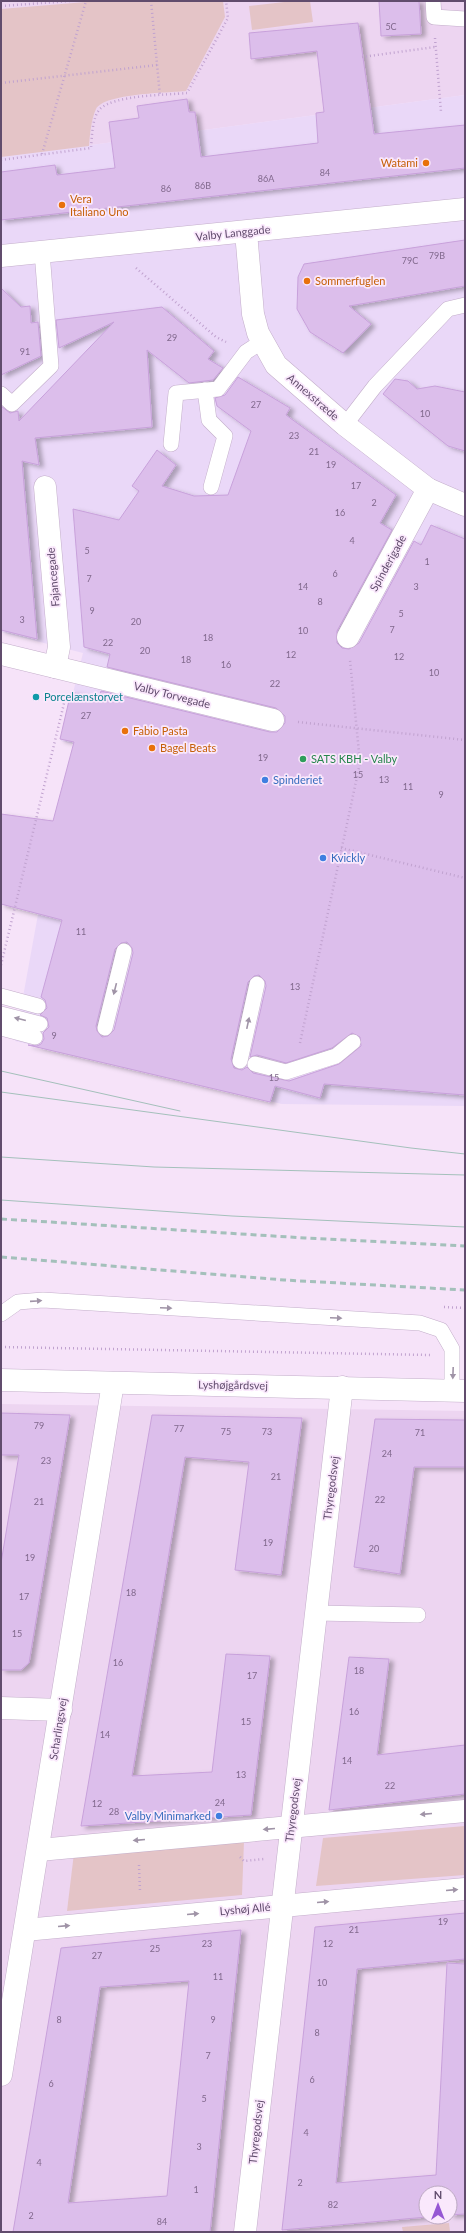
<svg xmlns="http://www.w3.org/2000/svg" width="466" height="2233" font-family="Lato,sans-serif">
<style>
.residential{fill:#edd5f1;fill-rule:evenodd}
.commercial{fill:#ead8f8}
.green{fill:#e4c4c7}
.building{fill:#dcbeeb;stroke:#c8a1db;fill-rule:evenodd;filter:url(#shadow)}
.lines{fill:none;stroke-linecap:round;stroke-linejoin:round}
.service-casing{stroke:#c3aeca;stroke-width:16}
.pedestrian-casing{stroke:#c3aeca;stroke-width:23}
.minor-casing{stroke:#c3aeca;stroke-width:23}
.tertiary-casing{stroke:#c3aeca;stroke-width:23}
.path{stroke:#c0a2cf;stroke-width:2.5;stroke-dasharray:1 3;stroke-linecap:butt}
.service{stroke:#fff;stroke-width:15}
.pedestrian{stroke:#fff;stroke-width:22}
.minor{stroke:#fff;stroke-width:22}
.tertiary{stroke:#fff;stroke-width:22}
.tram{stroke:#a4c0bb;stroke-width:1}
.rail{stroke:#a4c0bb;stroke-width:3;stroke-dasharray:6 4;stroke-linecap:butt}
.oneway{fill:#a094a7}
.food-dot{fill:#e8710a;stroke:#fae8fc;stroke-width:1.5}
.culture-dot{fill:#0f9aa8;stroke:#fae8fc;stroke-width:1.5}
.leisure-dot{fill:#2e9e5b;stroke:#fae8fc;stroke-width:1.5}
.shop-dot{fill:#3f7fe0;stroke:#fae8fc;stroke-width:1.5}
.labels{text-anchor:middle;stroke-width:3.5;stroke-linejoin:round;paint-order:stroke}
.number-label{font-size:9px;fill:#80688c}
.food-label{font-size:11px;fill:#c56008;stroke:#fae8fc;text-anchor:start}
.street-label{font-size:11px;fill:#614c6d;stroke:#fae8fc}
.culture-label{font-size:11px;fill:#0d838f;stroke:#fae8fc;text-anchor:start}
.leisure-label{font-size:11px;fill:#27864d;stroke:#fae8fc;text-anchor:start}
.shop-label{font-size:11px;fill:#366cbe;stroke:#fae8fc;text-anchor:start}
</style>
<defs>
<filter id="shadow"><feDropShadow dx="4.5" dy="2.5" stdDeviation="2" flood-color="#0004"/></filter>
</defs>
<rect width="100%" height="100%" fill="#f6e3f9"/>
<!-- residential -->
<g class="residential">
<path d="M1,1H465V95L1,157Z"/>
<path d="M1,1404L465,1411V2232H1ZM426,2193H450V2217H426Z"/>
</g>
<!-- commercial -->
<path class="commercial" d="M465,95V1106L282,1104L15,1041L55,821L74,744L61,741L83,653L1,632V157Z"/>
<!-- green -->
<g class="green">
<path d="M98,1H223L225,17L186,91C168,93 105,93 96,109C91,120 90,134 89,146L1,157V9Z"/>
<path d="M293,1H310L313,22L252,30L249,6Z"/>
<path d="M465,1826V1875L316,1886L323,1838Z"/>
<path d="M244,1841L242,1895L67,1911L74,1853Z"/>
<path d="M449,2223L450,2232H403L402,2227Z"/>
</g>
<!-- building -->
<g class="building">
<path d="M379,1H419L421,34L381,36Z"/>
<path d="M358,23L374,134L465,125V168L1,220V172L55,165L57,175L115,168L109,122L139,118L137,106L187,99L189,112H195L201,157L318,143L316,113L324,112L317,51L251,59L249,33Z"/>
<path d="M465,240V286L349,306L371,324L343,353L310,332L297,309L298,277L304,264Z"/>
<path d="M1,288L21,307L30,306L31,323L38,322L41,356L1,375Z"/>
<path d="M162,307L214,351L208,359L223,368L213,380L189,383L147,350L152,427L35,438L39,465L22,461L37,639L1,630V406L10,413L18,411L19,421L114,322L59,348L56,320Z"/>
<path d="M238,377L290,408L286,415L396,495L380,523L392,530L337,631V643L342,648L349,649L359,643L414,541L421,545L431,525L465,539V1095L324,1084L320,1098L275,1086L270,1102L28,1045L37,1046L41,1044L44,1039L43,1033L49,1027L47,1018L40,1015L47,1008L45,1000L41,997L62,920L1,904V814L53,821L74,742L60,739L71,692L99,699L101,691L270,732H277L285,723V716L276,708L107,667L110,654L84,647L73,509L119,520L139,491L132,486L157,450L176,465L162,486L194,496L228,495L251,431L217,406L215,398L225,395ZM127,942L132,948L133,953L114,1030L108,1036L102,1037L97,1031L96,1026L115,949L121,943ZM259,975L265,981L266,986L250,1057L257,1055L286,1063L332,1048L352,1033L360,1037L361,1046L339,1064L289,1081L253,1073L247,1067L242,1070L234,1068L231,1059L248,982L254,976Z"/>
<path d="M395,379L408,381L417,389L435,386L465,392V451L448,446L383,394Z"/>
<path d="M1,1413L70,1415L29,1663L21,1670H1V1563L19,1455H1Z"/>
<path d="M152,1415L302,1418L281,1575L235,1570L249,1462L185,1457L132,1776L212,1772L226,1654L270,1656L251,1815L81,1826Z"/>
<path d="M375,1419L465,1420V1467H414L400,1574L354,1567Z"/>
<path d="M349,1657L389,1659L377,1755L465,1745V1794L329,1810Z"/>
<path d="M465,1913V1959L357,1969L336,2183L436,2175L447,1963L465,1964V2214L450,2215V2193H426L427,2217L282,2230L315,1927Z"/>
<path d="M241,1930L210,2232H13L61,1948ZM189,1981L167,2196L68,2203L100,1987Z"/>
</g>
<g class="lines">
<defs>
<g id="service">
<path d="M433,1L434,17L465,19"/>
<path d="M205,390L209,420L225,436L211,487"/>
<path d="M1,394L12,404L51,366L42,252"/>
<path d="M345,425L375,386L448,309L465,305"/>
<path d="M171,444L176,393L218,389L246,352L263,341"/>
<path d="M1,996L38,1006"/>
<path d="M1,1014L40,1024"/>
<path d="M1,1028L35,1037"/>
<path d="M105,1028L124,951"/>
<path d="M240,1061L257,984"/>
<path d="M255,1064L286,1072L336,1056L353,1042"/>
<path d="M1,1314L18,1302L43,1300L420,1323L441,1330L452,1349V1391"/>
<path d="M316,1613L418,1615"/>
</g>
<g id="pedestrian">
<path d="M45,487L59,647L55,667"/>
<path d="M348,637L428,489"/>
<path d="M1,654L273,720"/>
</g>
<g id="minor">
<path d="M246,232L253,314L258,333L276,365L345,425L428,489L465,505"/>
<path d="M1,1380L465,1391"/>
<path d="M1,1708L61,1710"/>
<path d="M39,1850L465,1811"/>
<path d="M25,1930L465,1889"/>
<path d="M1,2075L113,1383"/>
<path d="M245,2232L342,1387"/>
</g>
<path id="tertiary" d="M1,256L465,209"/>
</defs>
<!-- service casing -->
<use href="#service" class="service-casing"/>
<!-- pedestrian casing -->
<use href="#pedestrian" class="pedestrian-casing"/>
<!-- minor casing -->
<use href="#minor" class="minor-casing"/>
<!-- tertiary casing -->
<use href="#tertiary" class="tertiary-casing"/>
<!-- path -->
<g class="path">
<path d="M151,1L160,96"/>
<path d="M1,6L70,1"/>
<path d="M435,38L441,112"/>
<path d="M362,57L435,47"/>
<path d="M1,83L157,65"/>
<path d="M42,154L86,1"/>
<path d="M1,160L91,148C92,137 92,117 100,109C114,95 166,95 187,93L228,18L226,1"/>
<path d="M136,268L216,337L226,342"/>
<path d="M298,722L465,740"/>
<path d="M341,848L465,878"/>
<path d="M1,965L66,695"/>
<path d="M300,1043L360,763L350,660"/>
<path d="M444,1307L465,1308"/>
<path d="M1,1347L430,1355"/>
<path d="M240,1857L244,1861L264,1859"/>
<path d="M139,1865L140,1891"/>
</g>
<!-- service -->
<use href="#service" class="service"/>
<!-- pedestrian -->
<use href="#pedestrian" class="pedestrian"/>
<!-- minor -->
<use href="#minor" class="minor"/>
<!-- tertiary -->
<use href="#tertiary" class="tertiary"/>
<!-- tram -->
<g class="tram">
<path d="M1,1071L180,1111"/>
<path d="M1,1092L411,1148L465,1154"/>
<path d="M1,1157L154,1167L465,1175"/>
<path d="M1,1200L232,1216L465,1227"/>
</g>
<!-- rail -->
<g class="rail">
<path d="M1,1219L305,1238L465,1246"/>
<path d="M1,1257L284,1280L465,1290"/>
</g>
</g>
<!-- one-way arrows -->
<defs><path id="oneway-solid" d="M-6-.8H1V-3.2L6.5 0L1 3.2V.8H-6Z"/></defs>
<g class="oneway">
<use href="#oneway-solid" transform="translate(115 989) rotate(104)"/>
<use href="#oneway-solid" transform="translate(20 1019) rotate(-166)"/>
<use href="#oneway-solid" transform="translate(248 1023) rotate(-78)"/>
<use href="#oneway-solid" transform="translate(36 1301) rotate(-4)"/>
<use href="#oneway-solid" transform="translate(166 1308) rotate(3)"/>
<use href="#oneway-solid" transform="translate(336 1318) rotate(3)"/>
<use href="#oneway-solid" transform="translate(453 1373) rotate(92)"/>
<use href="#oneway-solid" transform="translate(426 1814) rotate(175)"/>
<use href="#oneway-solid" transform="translate(269 1829) rotate(175)"/>
<use href="#oneway-solid" transform="translate(139 1840) rotate(175)"/>
<use href="#oneway-solid" transform="translate(452 1890) rotate(-5)"/>
<use href="#oneway-solid" transform="translate(323 1902) rotate(-5)"/>
<use href="#oneway-solid" transform="translate(193 1914) rotate(-5)"/>
<use href="#oneway-solid" transform="translate(64 1926) rotate(-5)"/>
</g>
<!-- markers -->
<g class="food-dot">
<circle cx="426" cy="163" r="4"/>
<circle cx="62" cy="205" r="4"/>
<circle cx="307" cy="281" r="4"/>
<circle cx="125" cy="731" r="4"/>
<circle cx="152" cy="748" r="4"/>
</g>
<circle class="culture-dot" cx="36" cy="697" r="4"/>
<circle class="leisure-dot" cx="303" cy="759" r="4"/>
<g class="shop-dot">
<circle cx="265" cy="780" r="4"/>
<circle cx="323" cy="858" r="4"/>
<circle cx="219" cy="1816" r="4"/>
</g>
<g class="labels">
<!-- number labels -->
<g class="number-label">
<text x="391" y="30">5C</text>
<text x="325" y="176">84</text>
<text x="266" y="182">86A</text>
<text x="203" y="189">86B</text>
<text x="166" y="192">86</text>
<text x="437" y="259">79B</text>
<text x="410" y="264">79C</text>
<text x="172" y="341">29</text>
<text x="25" y="355">91</text>
<text x="256" y="408">27</text>
<text x="425" y="417">10</text>
<text x="294" y="439">23</text>
<text x="314" y="455">21</text>
<text x="331" y="468">19</text>
<text x="356" y="489">17</text>
<text x="374" y="506">2</text>
<text x="340" y="516">16</text>
<text x="352" y="544">4</text>
<text x="87" y="554">5</text>
<text x="427" y="565">1</text>
<text x="335" y="577">6</text>
<text x="89" y="582">7</text>
<text x="303" y="590">14</text>
<text x="416" y="590">3</text>
<text x="320" y="605">8</text>
<text x="92" y="614">9</text>
<text x="401" y="617">5</text>
<text x="22" y="623">3</text>
<text x="136" y="625">20</text>
<text x="392" y="633">7</text>
<text x="303" y="634">10</text>
<text x="208" y="641">18</text>
<text x="108" y="646">22</text>
<text x="145" y="654">20</text>
<text x="291" y="658">12</text>
<text x="399" y="660">12</text>
<text x="186" y="663">18</text>
<text x="226" y="668">16</text>
<text x="434" y="676">10</text>
<text x="275" y="687">22</text>
<text x="86" y="719">27</text>
<text x="263" y="761">19</text>
<text x="358" y="778">15</text>
<text x="384" y="783">13</text>
<text x="408" y="790">11</text>
<text x="441" y="798">9</text>
<text x="81" y="935">11</text>
<text x="295" y="990">13</text>
<text x="54" y="1039">9</text>
<text x="274" y="1081">15</text>
<text x="39" y="1429">79</text>
<text x="179" y="1432">77</text>
<text x="226" y="1435">75</text>
<text x="267" y="1435">73</text>
<text x="420" y="1436">71</text>
<text x="387" y="1457">24</text>
<text x="46" y="1464">23</text>
<text x="276" y="1480">21</text>
<text x="380" y="1503">22</text>
<text x="39" y="1505">21</text>
<text x="268" y="1546">19</text>
<text x="374" y="1552">20</text>
<text x="30" y="1561">19</text>
<text x="131" y="1596">18</text>
<text x="24" y="1600">17</text>
<text x="17" y="1637">15</text>
<text x="118" y="1666">16</text>
<text x="359" y="1674">18</text>
<text x="252" y="1679">17</text>
<text x="354" y="1715">16</text>
<text x="246" y="1725">15</text>
<text x="105" y="1738">14</text>
<text x="347" y="1764">14</text>
<text x="241" y="1778">13</text>
<text x="390" y="1789">22</text>
<text x="220" y="1806">24</text>
<text x="97" y="1807">12</text>
<text x="114" y="1815">28</text>
<text x="443" y="1925">19</text>
<text x="354" y="1933">21</text>
<text x="207" y="1947">23</text>
<text x="328" y="1947">12</text>
<text x="155" y="1952">25</text>
<text x="97" y="1959">27</text>
<text x="218" y="1980">11</text>
<text x="322" y="1986">10</text>
<text x="59" y="2023">8</text>
<text x="213" y="2023">9</text>
<text x="317" y="2036">8</text>
<text x="208" y="2059">7</text>
<text x="312" y="2083">6</text>
<text x="51" y="2087">6</text>
<text x="204" y="2102">5</text>
<text x="306" y="2136">4</text>
<text x="199" y="2150">3</text>
<text x="39" y="2166">4</text>
<text x="300" y="2186">2</text>
<text x="196" y="2193">1</text>
<text x="333" y="2208">82</text>
<text x="31" y="2219">2</text>
<text x="162" y="2225">84</text>
</g>
<!-- food labels -->
<g class="food-label">
<text x="418" y="167" text-anchor="end">Watami</text>
<text x="70" y="203">Vera<tspan x="70" dy="13">Italiano Uno</tspan></text>
<text x="315" y="285">Sommerfuglen</text>
<text x="133" y="735">Fabio Pasta</text>
<text x="160" y="752">Bagel Beats</text>
</g>
<!-- street labels -->
<g class="street-label">
<text transform="translate(233 233) rotate(-6)" y="4">Valby Langgade</text>
<text transform="translate(313 397) rotate(41)" y="4">Annexstræde</text>
<text transform="translate(388 563) rotate(-61)" y="4">Spinderigade</text>
<text transform="translate(53 577) rotate(-95)" y="4">Fajancegade</text>
<text transform="translate(172 695) rotate(14)" y="4">Valby Torvegade</text>
<text transform="translate(233 1385) rotate(1)" y="4">Lyshøjgårdsvej</text>
<text transform="translate(331 1488) rotate(-83)" y="4">Thyregodsvej</text>
<text transform="translate(58 1729) rotate(-81)" y="4">Scharlingsvej</text>
<text transform="translate(293 1810) rotate(-83)" y="4">Thyregodsvej</text>
<text transform="translate(245 1909) rotate(-5)" y="4">Lyshøj Allé</text>
<text transform="translate(256 2132) rotate(-84)" y="4">Thyregodsvej</text>
</g>
<!-- culture labels -->
<g class="culture-label">
<text x="44" y="701">Porcelænstorvet</text>
</g>
<!-- leisure labels -->
<g class="leisure-label">
<text x="311" y="763">SATS KBH - Valby</text>
</g>
<!-- shop labels -->
<g class="shop-label">
<text x="273" y="784">Spinderiet</text>
<text x="331" y="862">Kvickly</text>
<text x="211" y="1820" text-anchor="end">Valby Minimarked</text>
</g>
</g>
<!-- border -->
<rect width="466" height="2233" fill="none" stroke="#614c6d" stroke-width="4"/>
<!-- north arrow -->
<g transform="translate(438 2205)"><circle r="19" fill="#fae8fc" stroke="#bdaac3"/>
<path d="M0-3L7 15L0 10L-7 15Z" fill="#9657d4"/>
<text y="-6" font-size="11" font-weight="bold" text-anchor="middle" fill="#614c6d">N</text>
</g>
</svg>
